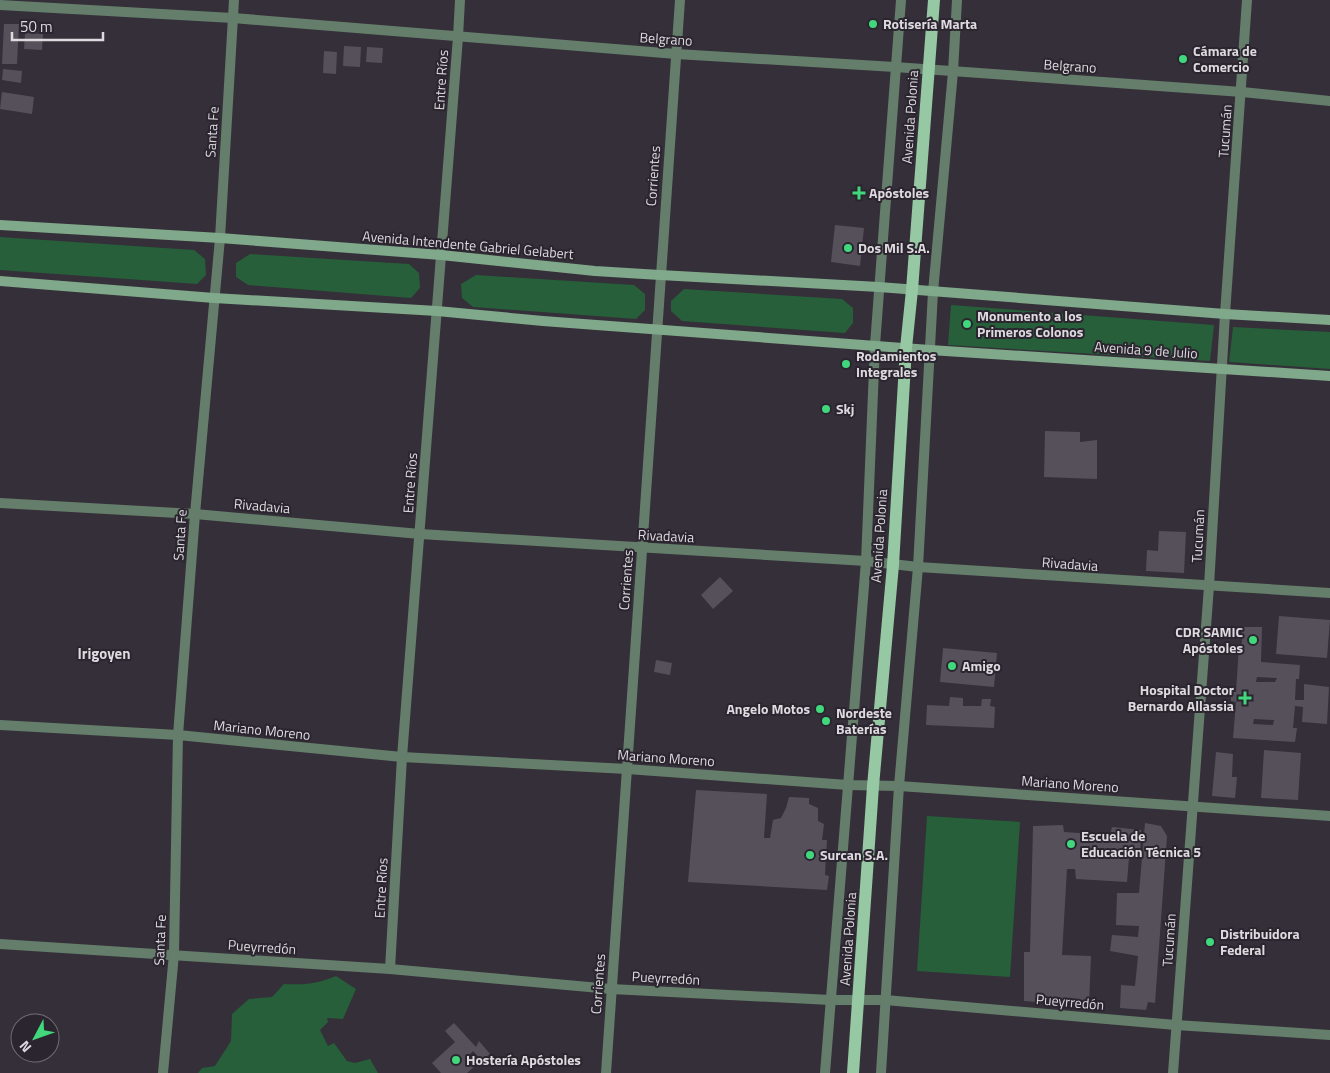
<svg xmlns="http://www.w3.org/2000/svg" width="1330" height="1073" font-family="'Titillium Web',sans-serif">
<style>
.green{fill:#265f39}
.building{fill:#56505a;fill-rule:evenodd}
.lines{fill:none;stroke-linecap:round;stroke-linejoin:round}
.minor{stroke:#657d6b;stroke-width:10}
.secondary{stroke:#80a88a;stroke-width:10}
.primary{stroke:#95c8a3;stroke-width:12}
.poi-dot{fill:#41d77c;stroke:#2a252e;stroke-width:2}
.labels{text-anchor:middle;stroke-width:4;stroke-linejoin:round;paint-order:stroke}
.poi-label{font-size:14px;font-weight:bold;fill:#dedae0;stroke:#2a252e;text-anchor:start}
.street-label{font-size:14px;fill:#dedae0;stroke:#2a252e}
.neighbourhood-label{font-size:15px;font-weight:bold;fill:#dedae0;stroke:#2a252e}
</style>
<rect width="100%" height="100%" fill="#342f38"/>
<!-- green -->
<g class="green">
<path d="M0,237L194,250L205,259L206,275L197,284L0,270Z"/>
<path d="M250,254L409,264L419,273L420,288L411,298L248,285L236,277V263Z"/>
<path d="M476,275L634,285L645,294V310L636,319L473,307L462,298L461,284Z"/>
<path d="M684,289L842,299L853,308V323L845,333L682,321L671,311V301Z"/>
<path d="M951,305L1214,325L1210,361L948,345Z"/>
<path d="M1233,327L1330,332V369L1229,362Z"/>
<path d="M927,816L1020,822L1010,977L917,971Z"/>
<path d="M336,976L356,989L343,1019L327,1018L328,1022L320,1030L328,1046L334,1043L347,1061L355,1063L370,1059L378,1073H198L202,1068L215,1066L231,1041L232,1014L249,999L272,997L284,984C306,985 316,984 336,976Z"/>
</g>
<!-- building -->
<g class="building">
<path d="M4,24H19L17,64H2Z"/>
<path d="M25,33L43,34L42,50L24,49Z"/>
<path d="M344,46L361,47L360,67L343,66Z"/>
<path d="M367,47L383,48L382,63L366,62Z"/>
<path d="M324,51L337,52L336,74L323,73Z"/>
<path d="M3,69L22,71L21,83L2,80Z"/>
<path d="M2,92L34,97L32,114L0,109Z"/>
<path d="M835,225L864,228L860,266L831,262Z"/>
<path d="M1045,431L1080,432V442L1097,440V479L1044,477Z"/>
<path d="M1159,531L1186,532L1184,573L1146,571L1147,550L1158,551Z"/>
<path d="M720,577L733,591L713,609L701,595Z"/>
<path d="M1279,616L1330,620L1327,658L1276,654Z"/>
<path d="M1242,627H1262L1261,662L1300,665L1299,679H1296L1295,700H1304V684L1329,687L1327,724L1302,722L1303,707L1295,706L1293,728H1297L1295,742L1233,738L1236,702L1231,701V692H1236L1239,646L1242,643ZM1257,677L1277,678L1275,682H1256ZM1254,719L1274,720L1273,725L1253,724Z"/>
<path d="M943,648L997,653L994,687L940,682Z"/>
<path d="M656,660L672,663L670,675L654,672Z"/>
<path d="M950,697L963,698V706H981L982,699H991L990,706L995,707L994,728L926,725L927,705L949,706Z"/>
<path d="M1264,750L1301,753L1298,800L1261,798Z"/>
<path d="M1216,752L1233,754L1232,777H1237L1235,798L1212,796Z"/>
<path d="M696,790L767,794L764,838H770L773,820L781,818L786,808L789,797L809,798V804L818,808V821L824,824L822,840H827L825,875L829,876L827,890L688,882Z"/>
<path d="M1145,823L1161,826L1167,836L1155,1003L1148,1002L1146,1010L1120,1008L1121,985L1135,986L1138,956L1110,951L1112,935L1138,937L1139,926L1116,925L1117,893H1139Z"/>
<path d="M1063,825L1064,832L1110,835L1112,827L1141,830L1140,859L1129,858L1127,882L1076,879L1075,869H1067L1062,955L1091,956L1089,1006L1024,1001V952H1030L1033,826Z"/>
<path d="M454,1023L476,1047L479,1041L490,1054L482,1061L473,1051L468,1056L476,1065L467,1073H441L432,1063L455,1042L445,1031Z"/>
</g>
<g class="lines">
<!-- minor -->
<g class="minor">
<path d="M0,5L233,18L676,54L895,67L1242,92L1330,101"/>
<path d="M0,503L195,514L420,534L866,561L918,567L1330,593"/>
<path d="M0,725L178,735L402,757L627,769L848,785L899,786L1330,816"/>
<path d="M0,944L390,969L611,989L831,1000H885L1176,1025L1330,1035"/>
<path d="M390,969L402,757L458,37L460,0"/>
<path d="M163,1073L174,954L178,735L195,514L220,238L234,0"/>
<path d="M606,1073L680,0"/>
<path d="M825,1073L866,561L875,345L901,0"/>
<path d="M881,1073L899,786L918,567L933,292L953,72L957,0"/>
<path d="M1173,1073L1209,586L1225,314L1247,0"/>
</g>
<!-- secondary -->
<g class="secondary">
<path d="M0,225L220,238L441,255L595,271L660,275L879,287L1225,314L1330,320"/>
<path d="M0,281L214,298L437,311L543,321L930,350L1330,376"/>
</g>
<!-- primary -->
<path class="primary" d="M853,1073L873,786L893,565L906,348L912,290L934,0"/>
</g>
<!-- markers -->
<g class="poi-dot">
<circle cx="873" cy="24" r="5"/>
<circle cx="1183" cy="59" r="5"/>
<path d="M856.5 185.5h5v5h5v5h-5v5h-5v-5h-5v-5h5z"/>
<circle cx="848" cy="248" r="5"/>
<circle cx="967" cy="324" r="5"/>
<circle cx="846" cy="364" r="5"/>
<circle cx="826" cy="409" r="5"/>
<circle cx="1253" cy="640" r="5"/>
<circle cx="952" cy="666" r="5"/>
<path d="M1242.5 690.5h5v5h5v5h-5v5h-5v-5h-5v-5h5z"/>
<circle cx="820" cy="709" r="5"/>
<circle cx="826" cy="721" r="5"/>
<circle cx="1071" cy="844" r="5"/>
<circle cx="810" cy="855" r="5"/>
<circle cx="1210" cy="942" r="5"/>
<circle cx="456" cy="1060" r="5"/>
</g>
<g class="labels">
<!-- poi labels -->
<g class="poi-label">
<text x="883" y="29">Rotisería Marta</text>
<text x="1193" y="56">Cámara de<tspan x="1193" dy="16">Comercio</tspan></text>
<text x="869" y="198">Apóstoles</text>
<text x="858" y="253">Dos Mil S.A.</text>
<text x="977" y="321">Monumento a los<tspan x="977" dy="16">Primeros Colonos</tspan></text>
<text x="856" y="361">Rodamientos<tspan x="856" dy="16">Integrales</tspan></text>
<text x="836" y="414">Skj</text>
<text x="1243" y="637" text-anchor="end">CDR SAMIC<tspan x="1243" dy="16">Apóstoles</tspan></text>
<text x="962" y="671">Amigo</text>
<text x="1234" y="695" text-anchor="end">Hospital Doctor<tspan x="1234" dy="16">Bernardo Allassia</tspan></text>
<text x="810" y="714" text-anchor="end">Angelo Motos</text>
<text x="836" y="718">Nordeste<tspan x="836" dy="16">Baterías</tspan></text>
<text x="1081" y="841">Escuela de<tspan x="1081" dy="16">Educación Técnica 5</tspan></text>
<text x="820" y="860">Surcan S.A.</text>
<text x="1220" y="939">Distribuidora<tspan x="1220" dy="16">Federal</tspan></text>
<text x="466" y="1065">Hostería Apóstoles</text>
</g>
<!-- street labels -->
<g class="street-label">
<text transform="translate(666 39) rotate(4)" y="5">Belgrano</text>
<text transform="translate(1070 66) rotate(4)" y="5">Belgrano</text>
<text transform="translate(441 80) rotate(-86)" y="5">Entre Ríos</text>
<text transform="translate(910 117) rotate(-86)" y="5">Avenida Polonia</text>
<text transform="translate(1225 131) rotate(-86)" y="5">Tucumán</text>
<text transform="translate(212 132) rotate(-86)" y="5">Santa Fe</text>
<text transform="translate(653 176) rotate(-86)" y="5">Corrientes</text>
<text transform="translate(468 245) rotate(5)" y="5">Avenida Intendente Gabriel Gelabert</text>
<text transform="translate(1146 350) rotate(4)" y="5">Avenida 9 de Julio</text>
<text transform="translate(410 483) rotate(-86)" y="5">Entre Ríos</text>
<text transform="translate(262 506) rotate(5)" y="5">Rivadavia</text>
<text transform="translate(180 535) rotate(-86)" y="5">Santa Fe</text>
<text transform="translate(666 536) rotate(3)" y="5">Rivadavia</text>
<text transform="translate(879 536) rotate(-86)" y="5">Avenida Polonia</text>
<text transform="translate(1198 536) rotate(-87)" y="5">Tucumán</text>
<text transform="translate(1070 564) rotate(4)" y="5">Rivadavia</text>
<text transform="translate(626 580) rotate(-86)" y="5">Corrientes</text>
<text transform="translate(262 730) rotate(6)" y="5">Mariano Moreno</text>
<text transform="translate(666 758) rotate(4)" y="5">Mariano Moreno</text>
<text transform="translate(1070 784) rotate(4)" y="5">Mariano Moreno</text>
<text transform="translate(381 888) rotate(-87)" y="5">Entre Ríos</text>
<text transform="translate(848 939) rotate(-86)" y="5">Avenida Polonia</text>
<text transform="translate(160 940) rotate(-88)" y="5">Santa Fe</text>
<text transform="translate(1169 940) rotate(-86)" y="5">Tucumán</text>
<text transform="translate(262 947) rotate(4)" y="5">Pueyrredón</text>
<text transform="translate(666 978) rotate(3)" y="5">Pueyrredón</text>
<text transform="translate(598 984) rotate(-86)" y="5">Corrientes</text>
<text transform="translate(1070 1002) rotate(5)" y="5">Pueyrredón</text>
</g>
<!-- neighbourhood labels -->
<g class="neighbourhood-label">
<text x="104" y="659">Irigoyen</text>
</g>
</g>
<!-- north arrow -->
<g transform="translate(35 1038) rotate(229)"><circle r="24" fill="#2a252e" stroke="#726d75"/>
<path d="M0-4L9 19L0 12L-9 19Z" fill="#41d77c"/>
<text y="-8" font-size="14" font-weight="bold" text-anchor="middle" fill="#dedae0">N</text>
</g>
<!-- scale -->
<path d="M12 32v8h91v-8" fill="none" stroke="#dedae0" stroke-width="2.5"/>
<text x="20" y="32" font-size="15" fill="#dedae0" stroke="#2a252e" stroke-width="4" paint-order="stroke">50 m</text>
</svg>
